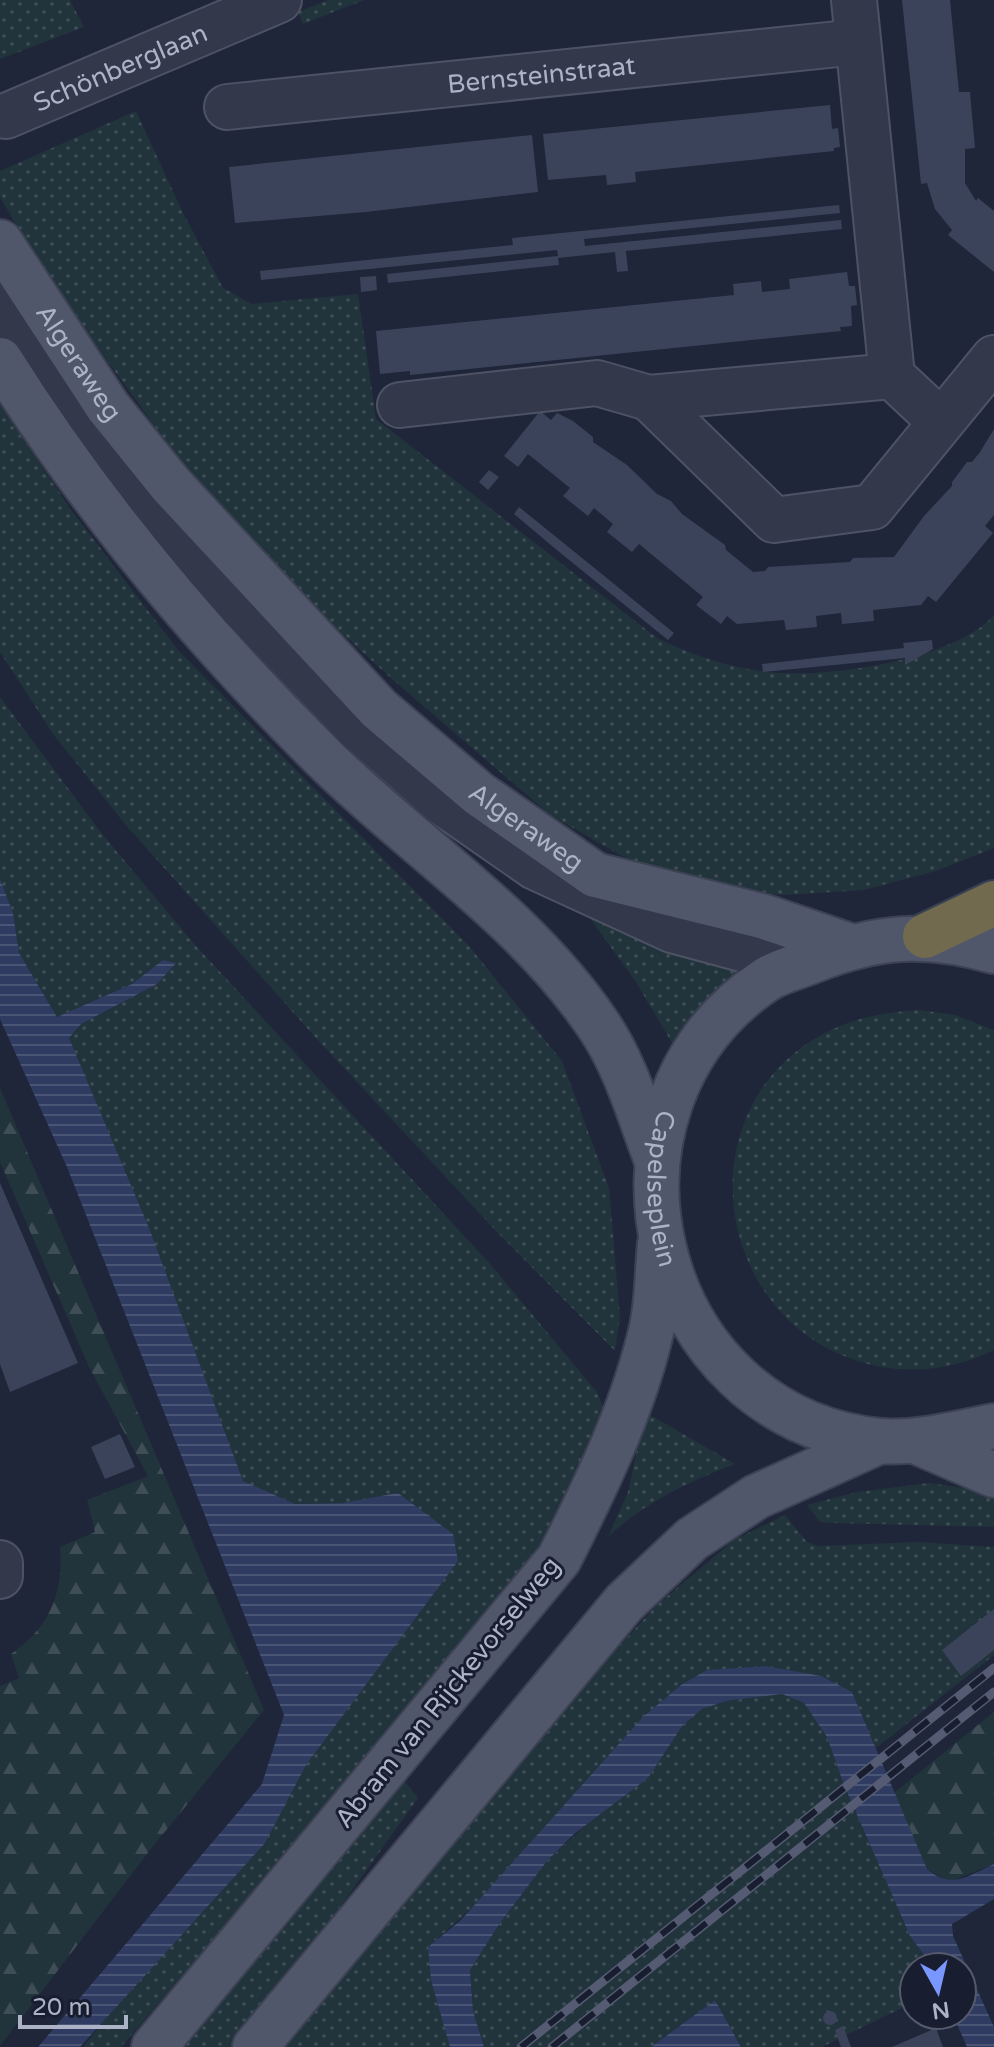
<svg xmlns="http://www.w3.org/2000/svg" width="994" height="2047" font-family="'Varela Round',sans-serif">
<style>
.grass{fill:url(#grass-dots)}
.forest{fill:url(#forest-firs)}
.water{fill:url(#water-rules)}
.building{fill:#3b435a}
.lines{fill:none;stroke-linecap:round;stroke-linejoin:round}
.minor-casing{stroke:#4d5365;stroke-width:48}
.major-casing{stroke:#3c4254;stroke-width:48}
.highway-casing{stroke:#3a4052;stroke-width:48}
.minor{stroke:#33384a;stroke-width:44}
.major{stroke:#51576b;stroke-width:44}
.highway{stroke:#716a4f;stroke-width:44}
.rail-casing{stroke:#545b72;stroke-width:9}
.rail{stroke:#181e2f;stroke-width:6;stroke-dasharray:18;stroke-linecap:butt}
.labels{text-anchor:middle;stroke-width:6;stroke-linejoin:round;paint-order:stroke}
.street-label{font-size:26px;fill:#adb3c7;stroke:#181e2f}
</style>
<defs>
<pattern id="grass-dots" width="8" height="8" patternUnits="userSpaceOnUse" patternTransform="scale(2)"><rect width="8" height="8" fill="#21333b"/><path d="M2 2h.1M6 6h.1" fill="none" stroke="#3f4e56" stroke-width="1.8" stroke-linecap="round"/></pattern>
<pattern id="forest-firs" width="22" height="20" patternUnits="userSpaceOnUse" patternTransform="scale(2)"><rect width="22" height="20" fill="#21333b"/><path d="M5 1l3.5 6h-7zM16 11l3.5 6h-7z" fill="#3f4e56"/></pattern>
<pattern id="water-rules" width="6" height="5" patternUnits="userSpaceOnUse" patternTransform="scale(2)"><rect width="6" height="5" fill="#2f3b61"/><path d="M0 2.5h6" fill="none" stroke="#4a5576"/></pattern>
</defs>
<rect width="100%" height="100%" fill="#1f263a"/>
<!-- grass -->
<g class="grass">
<path d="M0,0H70L84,27L0,59Z"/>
<path d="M328,0H364L303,24L298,12Z"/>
<path d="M136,111L182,211L223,288L252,304L358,294L376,419L657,638C692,655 730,668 768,672C825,679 956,660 994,615V848L936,871L864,890L785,895L696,885L620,855L549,814L392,679L287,583L198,486L51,283L0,197V171Z"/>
<path d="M0,405L72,511L178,650L469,946L562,1061L609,1188L620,1317L615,1351L496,1231L315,1037L125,824L53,734L0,652Z"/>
<path d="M0,697L102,834L197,947L492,1266L597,1392L606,1414L552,1534L357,1773L121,2047H83L329,1734L342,1503L295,1504L243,1481L69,1038L81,1024L157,984L163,961L132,984L57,1017L19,953L13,913L0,879Z"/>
<path d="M587,914L759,970L676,1050L636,982Z"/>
<path d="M920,1010L955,1015L994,1030V1350C950,1372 899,1376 852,1359C712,1310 687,1109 821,1035C852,1018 884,1012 920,1010Z"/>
<path d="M645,1412L735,1464C688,1482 645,1502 608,1537L628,1492Z"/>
<path d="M929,1483L994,1492V1527L833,1523L820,1522L807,1505L857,1492Z"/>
<path d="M785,1515L807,1542L818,1546L918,1542L994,1547V1655L876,1748L852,1692L766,1666L740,1669L428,1947L450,2047H281L564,1707L657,1605L734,1540Z"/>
<path d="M782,1694L804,1703L827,1737L844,1785L910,1936L933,1967H914V2002L822,2047H741L715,2000L651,2047H484L473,2011L470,1970L500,1923L547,1861L600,1812L648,1778L683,1725L702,1709L726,1701Z"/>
<path d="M398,1773L418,1798L343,1903L231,2047H165Z"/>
</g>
<!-- forest -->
<g class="forest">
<path d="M0,1088L264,1710L150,1850L0,2046V1686L19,1678L11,1654C49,1628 64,1593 60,1547L95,1532L87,1500L148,1476L89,1367L0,1162Z"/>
<path d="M994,1712V1864L949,1882L927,1869L894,1793Z"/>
</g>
<!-- water -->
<g class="water">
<path d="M0,879L13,913L19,953L57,1017L132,984L163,960L176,963L157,984L81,1024L69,1038L149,1228L243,1481L295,1504L342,1503L398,1493L453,1534L458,1561L306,1765L265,1843L80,2047H38L262,1784L284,1715L67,1167L0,1019Z"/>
<path d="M766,1666L821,1676L852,1692L927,1869C951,1890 968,1876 994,1864V1899L952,1924L953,1936L994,2027V2047H967L953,2015H962V1967H933L910,1936L844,1785L827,1737L804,1703L782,1694L726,1701L702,1709L683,1725L648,1778L574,1834L547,1861L500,1923L470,1970L473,2011L484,2047H450L431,1980L428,1947L461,1920L643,1717L681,1685L707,1670Z"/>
<path d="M715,2000L741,2047H651Z"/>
</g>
<!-- building -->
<g class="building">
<path d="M902,0H950L959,92H970L975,148L965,149V183L976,201L978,198L994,211V272L948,235L952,230L935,209L927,183L921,184Z"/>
<path d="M830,105L832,129L838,128L840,147L834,148V151L635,172L636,182L607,185L606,175L548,180L543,134Z"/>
<path d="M532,135L538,192L366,212L235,223L229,167Z"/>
<path d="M839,205L840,213L584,239L585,246L841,220L842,229L626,251L628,271L617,272L615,252L558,258L559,265L388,283L387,274L558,256L557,250L261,280L260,271L513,245L512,238Z"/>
<path d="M847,272L849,286H855L857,305L851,306L852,326L840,327L841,331L410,375V371L380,374L376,331L734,295L733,284L761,281L762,292L790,289L789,279Z"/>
<path d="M376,276L377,290L361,292L360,277Z"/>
<path d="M540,411L551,420L557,413L573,421L593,437V442L627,465L657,494L671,501L682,514L725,545L726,550L753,572L765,571L768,567L850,562L853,558L894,557L924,516L952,486V482L967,462H972L980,452L994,429V515L985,526L993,533L936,602L928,596L921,605L873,610L874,621L842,624L841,613L816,616L817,627L786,630L784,620L737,624L727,616L721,624L696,605L703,597L639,544L632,552L607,532L613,524L594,508L588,516L563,496L570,488L528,454L518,467L504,456Z"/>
<path d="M489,470L499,477L488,490L479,482Z"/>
<path d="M519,507L608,579L674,633L668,640L558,551L514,514Z"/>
<path d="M932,640L933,649L905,665V658L763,672L762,664L904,648L903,643Z"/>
<path d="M0,1183L78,1363L10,1392L0,1364Z"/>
<path d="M120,1434L135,1467L105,1479L91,1447Z"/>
<path d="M994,1609V1650L961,1676L942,1650Z"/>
<circle cx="830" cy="2018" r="7"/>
<path d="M843,2026L845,2031L851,2047H841L835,2030Z"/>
<path d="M936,2028L943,2047H892Z"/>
</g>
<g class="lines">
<defs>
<g id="minor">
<path d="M854,0L892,376L940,421"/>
<path id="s1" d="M227,107L857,42"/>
<path id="s2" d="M6,116L279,0"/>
<path d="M0,304L161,523L358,728L443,803L535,867L672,930L757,953L832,947"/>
<path d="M649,398L774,520L872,507L994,358"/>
<path d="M400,405L597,383L649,398L892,376"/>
<path d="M0,1563V1576"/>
</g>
<g id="major">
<path id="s3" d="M0,242L108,407L171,485L379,709L479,794L595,875L765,917L850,946"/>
<path d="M0,360C91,505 201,636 323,757C414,847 526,917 599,1026C626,1066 639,1114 656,1158"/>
<path id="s4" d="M994,951C925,932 878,935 812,961C797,967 780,971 767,979C574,1107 648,1418 880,1441C918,1444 957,1433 994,1426"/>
<path d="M915,1441L994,1475"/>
<path d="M154,2047L559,1559C595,1488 631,1414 650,1336C658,1307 657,1274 660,1244"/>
<path d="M255,2047L624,1603L692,1539L756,1497L880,1441"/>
</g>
<path id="highway" d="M925,936L994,903"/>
</defs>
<!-- minor casing -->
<use href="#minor" class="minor-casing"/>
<!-- major casing -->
<use href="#major" class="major-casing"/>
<!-- highway casing -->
<use href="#highway" class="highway-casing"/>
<!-- minor -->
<use href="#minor" class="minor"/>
<!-- major -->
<use href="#major" class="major"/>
<!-- highway -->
<use href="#highway" class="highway"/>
<defs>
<g id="rail">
<path d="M521,2047L994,1668"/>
<path d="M552,2047L994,1692"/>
</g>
</defs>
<!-- rail casing -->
<use href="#rail" class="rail-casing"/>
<!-- rail -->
<use href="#rail" class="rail"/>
</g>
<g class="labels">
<!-- street labels -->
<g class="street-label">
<text dy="9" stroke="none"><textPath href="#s2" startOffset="124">Schönberglaan</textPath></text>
<text dy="9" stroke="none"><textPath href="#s1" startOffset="316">Bernsteinstraat</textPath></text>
<text dy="9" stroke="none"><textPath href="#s3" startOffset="144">Algeraweg</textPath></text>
<text dy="9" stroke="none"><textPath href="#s3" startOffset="792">Algeraweg</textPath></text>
<text dy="9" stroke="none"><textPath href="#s4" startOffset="482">Capelseplein</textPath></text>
<text transform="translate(447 1692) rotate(-51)" y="9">Abram van Rijckevorselweg</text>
</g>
</g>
<!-- north arrow -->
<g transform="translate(938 1991) rotate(172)"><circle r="38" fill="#181e2f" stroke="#545a6c" stroke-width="2"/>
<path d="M0-6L14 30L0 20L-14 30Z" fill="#7a96ff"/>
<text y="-12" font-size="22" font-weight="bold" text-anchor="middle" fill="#adb3c7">N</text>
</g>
<!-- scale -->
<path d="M20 2015v12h106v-12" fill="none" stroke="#adb3c7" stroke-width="4"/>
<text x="32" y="2015" font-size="24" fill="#adb3c7" stroke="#181e2f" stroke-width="6" paint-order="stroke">20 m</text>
</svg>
